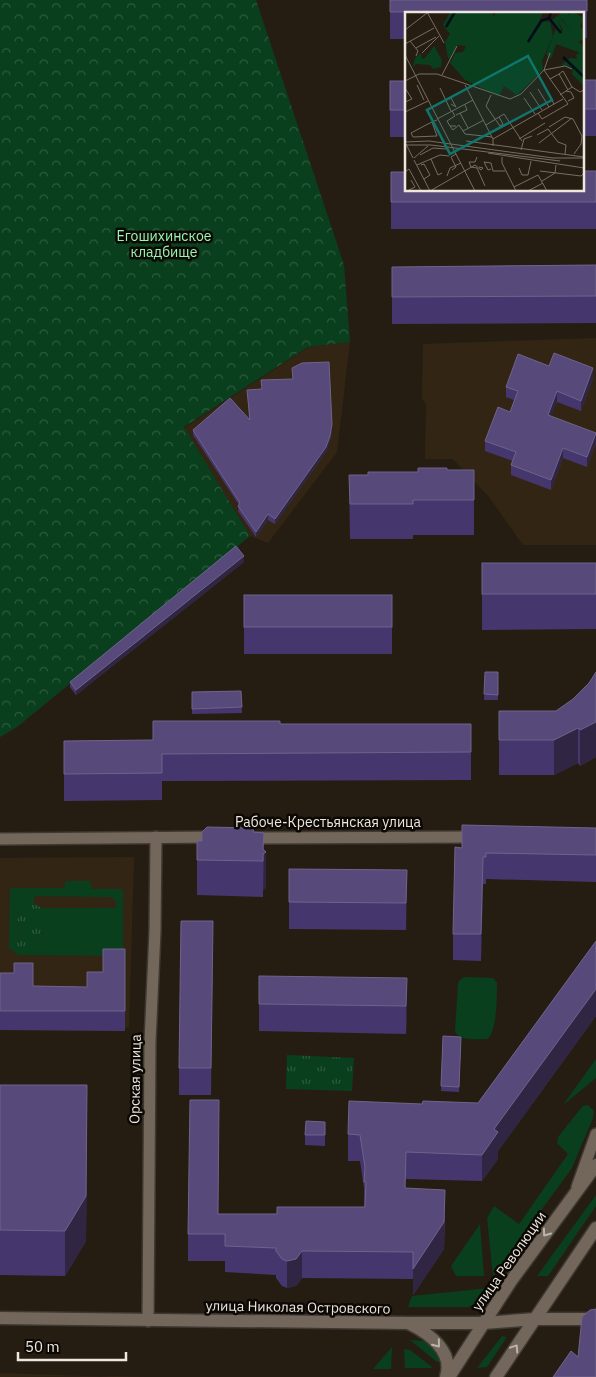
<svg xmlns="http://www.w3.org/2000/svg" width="596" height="1377" font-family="'IBM Plex Sans',sans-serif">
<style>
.built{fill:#322514}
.green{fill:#093f1d;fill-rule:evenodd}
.forest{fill:url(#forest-crowns)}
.park{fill:url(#park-tufts)}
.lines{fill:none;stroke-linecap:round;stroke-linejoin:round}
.minor-casing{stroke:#3f3832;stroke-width:14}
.secondary-casing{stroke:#3f3832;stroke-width:15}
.minor{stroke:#72675a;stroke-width:11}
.secondary{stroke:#72675a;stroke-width:12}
.wall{fill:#45376e}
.shaded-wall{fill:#312544}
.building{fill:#574a7b;stroke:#6e638a}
.oneway{stroke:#bcb4aa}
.labels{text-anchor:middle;stroke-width:5;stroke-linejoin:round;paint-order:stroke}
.park-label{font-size:14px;fill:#98f6b0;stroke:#0c0804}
.street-label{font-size:14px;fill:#ede7df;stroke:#0c0804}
.inset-river{fill:none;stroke:#000e1a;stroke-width:2.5}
.inset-road{fill:none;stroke:#766e64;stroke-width:1}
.view{fill:#0f766e;fill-opacity:0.15;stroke:#0f766e;stroke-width:2.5}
.inset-edge{fill:none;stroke:#ede7df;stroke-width:2.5}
</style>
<defs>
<pattern id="forest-crowns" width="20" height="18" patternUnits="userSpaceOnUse" patternTransform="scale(1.25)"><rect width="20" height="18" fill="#093f1d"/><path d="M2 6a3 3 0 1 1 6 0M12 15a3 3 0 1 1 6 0" fill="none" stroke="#2d5b3d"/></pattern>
<pattern id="park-tufts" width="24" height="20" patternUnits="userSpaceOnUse" patternTransform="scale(1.25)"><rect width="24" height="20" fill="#093f1d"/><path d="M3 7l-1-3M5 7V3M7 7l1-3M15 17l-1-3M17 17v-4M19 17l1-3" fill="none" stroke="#2d5b3d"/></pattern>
</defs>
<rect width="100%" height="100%" fill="#261d12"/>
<!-- built -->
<g class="built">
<path d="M596,338V545H523L489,497L453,459H425L426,405L422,398L423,344Z"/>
<path d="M350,342L337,452L268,543L250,536L184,428L309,347Z"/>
<path d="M134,857L129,1027L125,1028V1031L0,1030V858Z"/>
<path d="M0,1373L115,1377L149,1376L0,1377Z"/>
</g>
<!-- green -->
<g class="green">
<path d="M66,881H90L92,889H123V956L19,955L9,948L10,888H64ZM27,896L111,897L116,901V908H42L41,951L17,948L18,903Z"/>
<path d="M464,977L493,978L497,983C497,995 497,1033 487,1039C477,1039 460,1041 455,1032L458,984L459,981Z"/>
<path d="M596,1059V1078L563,1105Z"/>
<path d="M588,1105L594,1111L593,1118L572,1168L493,1276L487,1218L494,1206L519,1224L568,1154L557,1143L558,1137L581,1108L583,1106Z"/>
<path d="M596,1195V1206L548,1276H537Z"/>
<path d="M480,1224L484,1276H456L451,1266Z"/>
<path d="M489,1288L476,1303L468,1307H408L412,1296Z"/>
<path d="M502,1336L506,1337L505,1340L487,1367L477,1368Z"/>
<path d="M410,1340C433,1341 431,1342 442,1361L437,1362Z"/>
<path d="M392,1347L391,1369H373Z"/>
<path d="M404,1349L410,1350L432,1367L431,1368H405Z"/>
</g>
<!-- forest -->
<path class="forest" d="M0,0H256L344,265L350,342L308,347L184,427L250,536L17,727L0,737Z"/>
<!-- park -->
<g class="park">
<path d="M27,896H34V904L42,908L41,952L21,951L17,948L18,903Z"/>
<path d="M287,1055L354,1058L352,1091L286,1089Z"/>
</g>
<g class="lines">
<defs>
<g id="minor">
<path d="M250,838L477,837"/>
<path d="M0,839L217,837"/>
<path d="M577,1187L596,1134"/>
<path d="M148,1321L150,1042L155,931L156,837"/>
</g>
<g id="secondary">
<path d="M0,1318L408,1323H484L535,1319H596"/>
<path d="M410,1324C430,1334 454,1352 446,1377"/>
<path d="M449,1377L511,1281L596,1165"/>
<path d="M496,1377L596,1228"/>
</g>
</defs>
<!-- minor casing -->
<use href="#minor" class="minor-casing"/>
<!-- secondary casing -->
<use href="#secondary" class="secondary-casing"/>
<!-- minor -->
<use href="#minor" class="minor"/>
<!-- secondary -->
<use href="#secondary" class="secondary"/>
</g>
<!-- wall -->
<g class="wall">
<path d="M390,0H587V38H582V14H406V39H390Z"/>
<rect x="582" y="80" width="14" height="56"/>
<rect x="390" y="81" width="16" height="56"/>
<path d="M596,171V229H391V172Z"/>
<path d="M596,265V323L392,324V267Z"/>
<path d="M549,366L593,379L581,411L557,402L551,416L596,443L587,467L563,458L551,490L511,475V465L513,461L485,451V441L510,412L514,400L506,397V387Z"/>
<path d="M247,390L332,430L330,441L326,452L275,524L268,520L256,537L238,511L239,505L193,435V430L249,419Z"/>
<path d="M447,470H474V535H413V539H350L349,475H368Z"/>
<path d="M244,562L76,695L70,687V682Z"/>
<path d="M482,563H596V629L482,630Z"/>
<rect x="244" y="595" width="148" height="59"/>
<path d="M485,672H498V700H484Z"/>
<path d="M596,672V757L580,766L578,763L554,775H499V711H556L573,699L589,683Z"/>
<path d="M241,691L242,713L192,714V692Z"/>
<path d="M280,724H471V780L162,781V800L64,801V741L153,740Z"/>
<path d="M596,828V882L486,879V884H483L481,961L453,960V934L462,848Z"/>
<path d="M254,832L264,849L266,887L263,890V897L197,895V860L202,841Z"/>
<path d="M289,869L407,870L406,930L289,929Z"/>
<path d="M596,941V1016L498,1151V1159L482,1181L406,1179V1189L445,1216L444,1249L413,1295V1279L302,1278L296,1286L287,1288L282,1286L276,1278V1275L225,1272V1261H188V1234L218,1214H277L364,1207V1188L360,1161H348V1134L422,1104L478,1103Z"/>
<path d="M125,949V1031L0,1030V973L33,986L87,987L103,972Z"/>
<path d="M213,949L211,1095H179V1068Z"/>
<path d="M259,1004L407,1005L406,1034L259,1031Z"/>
<path d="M443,1036L461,1037L459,1092L441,1091Z"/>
<path d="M0,1085L87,1130L86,1241L65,1276L0,1275Z"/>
<path d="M325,1122V1146L305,1145V1135Z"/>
</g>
<!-- shaded-wall -->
<g class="shaded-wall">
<path d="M593,368V379L581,411V401Z"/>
<path d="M557,391V402L548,425V415Z"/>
<path d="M332,424V430L330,441L326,452L275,524V519Z"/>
<path d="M596,433V443L587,467V457Z"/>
<path d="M563,448V458L551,490V480Z"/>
<path d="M268,514V520L256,537V532Z"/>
<path d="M244,556V562L76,695V690Z"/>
<path d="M596,722V757L580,766V730Z"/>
<path d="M578,728V763L554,775V740Z"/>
<path d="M264,833V854L266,852V887L263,890V897Z"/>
<path d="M483,857V884L481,961V934Z"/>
<path d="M407,978V1005L406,1034V1006Z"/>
<path d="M596,989V1016L498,1151V1159L482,1181V1155L494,1129Z"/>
<path d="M87,1130L86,1241L65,1276V1231Z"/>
<path d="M406,1152V1179L405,1215V1188Z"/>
<path d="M445,1190L444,1249L413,1295V1269Z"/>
<path d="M302,1251V1278L296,1286L287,1288V1261Z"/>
</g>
<!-- building -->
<g class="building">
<path d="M390,0H587V11L390,12Z"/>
<rect x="582" y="80" width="14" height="29"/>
<rect x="390" y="81" width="16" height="29"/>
<path d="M582,171H596V202H391V172H406V190H582Z"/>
<path d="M596,265V296L392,297V267Z"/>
<path d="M554,353L593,368L581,401L557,391L548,415L596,433L587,457L563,448L551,480L511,465L516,452L485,441L498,407L510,412L518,391L506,387L518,354L549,366Z"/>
<path d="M329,362L332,424L330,436L326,447L275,519L268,514L256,532L238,506L240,503L193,430L230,398L250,420L247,390L262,389L261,380L293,379L292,368L302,363Z"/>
<path d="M418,468H447V470H474V500H413V504H350L349,475H368V472H418Z"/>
<path d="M236,546L244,556L76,690L70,682Z"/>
<rect x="482" y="563" width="114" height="31"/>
<rect x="244" y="595" width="148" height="32"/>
<path d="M485,672H498V695L484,694Z"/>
<path d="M596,672V722L580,730L578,728L554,740H499V711H556L573,699L589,683Z"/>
<path d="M241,691L242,707L192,709V692Z"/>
<path d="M153,721H280V724H471V752L162,754V773L64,774V741L153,740Z"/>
<path d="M462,825L596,828V855L486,853V857H483L481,934H453L455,847L462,848Z"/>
<path d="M207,827L254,828L253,832L264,833L263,849L266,852L263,854V861L197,860V841H202V832Z"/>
<path d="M289,869L407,870L406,903L289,902Z"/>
<path d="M181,921H213L211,1068H179Z"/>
<path d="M596,941V989L494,1129L498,1132L482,1155L406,1152L405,1188L445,1190L444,1222L413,1269V1252L302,1251L296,1259L287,1261L282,1259L276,1251V1248L225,1246V1234H188L190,1100H219L218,1214H277V1207H365L366,1182H364L365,1167L360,1135L348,1134L349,1101L422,1104L423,1101L478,1103Z"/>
<path d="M103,949H125V1011H0V973H14V963H33V986L87,987V972H103Z"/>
<path d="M259,976L407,978L406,1006L259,1004Z"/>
<path d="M443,1036L461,1037L459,1087L441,1086Z"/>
<path d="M0,1085H87L86,1196L65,1231L0,1230Z"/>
<path d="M306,1121L325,1122V1135H305Z"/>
<path d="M596,1309V1377H553L571,1351L578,1357L582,1317L590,1310Z"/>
</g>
<!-- one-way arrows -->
<defs><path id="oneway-chevron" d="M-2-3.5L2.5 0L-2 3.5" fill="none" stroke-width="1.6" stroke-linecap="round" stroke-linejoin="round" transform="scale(1.25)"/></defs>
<g class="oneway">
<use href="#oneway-chevron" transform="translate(546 1233) rotate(126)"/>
<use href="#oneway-chevron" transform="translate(437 1344) rotate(51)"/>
<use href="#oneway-chevron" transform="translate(515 1348) rotate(-56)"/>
</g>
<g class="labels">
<!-- park labels -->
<g class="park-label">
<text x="164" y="241">Егошихинское<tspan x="164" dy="16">кладбище</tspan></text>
</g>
<!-- street labels -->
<g class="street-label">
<text x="328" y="827">Рабоче-Крестьянская улица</text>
<text transform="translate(135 1079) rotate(-89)" y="5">Орская улица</text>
<text transform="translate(509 1261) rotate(-55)" y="5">улица Революции</text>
<text transform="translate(298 1307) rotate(1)" y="5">улица Николая Островского</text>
</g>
</g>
<!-- overview -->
<g transform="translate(405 12)">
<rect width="179" height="179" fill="#261d12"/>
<path d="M156,7L179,36V42L151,32L146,47L141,42L151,17L156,21L158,18L153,9ZM29,34L37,48L36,55L28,57L25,53L11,52L8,55L10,46L16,41L17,47L20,46Z" fill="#093f1d"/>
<path d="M45,0H85L90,4V0H138L130,22L138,9L145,10L156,1L152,0H165L162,4L168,0L179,6L175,15L179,17V27L173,30L157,7L153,9L157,20L145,10L148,24L137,49L138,58L112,83L99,74L94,84L60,68L45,51L50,41L58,40L61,34L52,33L45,47L43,46L40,30L45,22L38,13ZM175,40L179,43V74L167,62L168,55L156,53L165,46L172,47L171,43Z" fill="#093f1d"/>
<path class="inset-river" d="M146,0L144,6L156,21M41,15L50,0M123,30L136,9L144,6M158,45L179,65"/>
<path class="inset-road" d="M22,0L39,31M0,18L22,1M5,29L13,39L11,44M0,32L29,16M11,36L31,25M17,41L34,24M0,43L70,179M139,58L145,67L154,62L163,78M139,58L160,54L167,57M154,62L158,59L167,75M37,63L52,34M0,69L14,62H32L105,87L116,82L139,58L145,41M12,73L19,88M60,73L88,127V134M139,73L149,92M0,76L7,87L0,90M35,76L46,99M133,77L144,95M161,79L166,80L169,86L163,89M125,80L137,98M86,83L81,94L95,114L98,112L94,105M155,83L167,75L175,80L179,78M119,86L130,102M44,87L46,86L51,95L46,92M0,100L23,89M55,101L63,116M133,101L137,107L163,92L145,67M51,103L62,98L60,93M32,107L68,88M27,110L32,124L8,125L6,121L21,113L27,110L32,108M81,113L99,102L117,129M45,114L42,109L50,104L47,99M51,114H45L48,118L54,113L60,122L87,125M144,115L160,105L168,107L177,124L176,132L169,142M58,119L79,108M132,123L143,117L153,130L161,133L160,142M88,127L158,87M114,127L140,111M61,129L179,145M0,130L24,129L148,146H179M134,131L167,106M1,132L8,146M0,133H26L155,149M116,138L119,127L127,124M83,141L179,156M15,143L28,136L41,137M97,145V151L111,179M9,146L23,134M26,147L33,163L37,161M9,148L25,179M12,153L35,143L44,144M16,153L19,152L25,163L19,167M66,155L72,156L80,174M66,155L64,150H70L72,145M114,156L117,163H123L126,149M86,157L83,158L79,150L86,151L88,159H100M47,158L51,155L46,145L51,142M135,159L176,164L179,161M0,160L4,157L16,179M42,164L45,156L56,151M137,169L150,161L151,153M109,175L133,163L142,179M2,179L10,175L6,168M25,179L70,153L76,158L78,156L74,155M123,179L138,171"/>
<path class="view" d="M123,44L147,88L45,142L22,98Z"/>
<rect width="179" height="179" class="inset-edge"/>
</g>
<!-- scale -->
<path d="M18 1352v8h108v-8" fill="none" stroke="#ede7df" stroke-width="2.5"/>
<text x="25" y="1352" font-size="15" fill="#ede7df" stroke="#0c0804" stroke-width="4" paint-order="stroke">50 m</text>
</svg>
